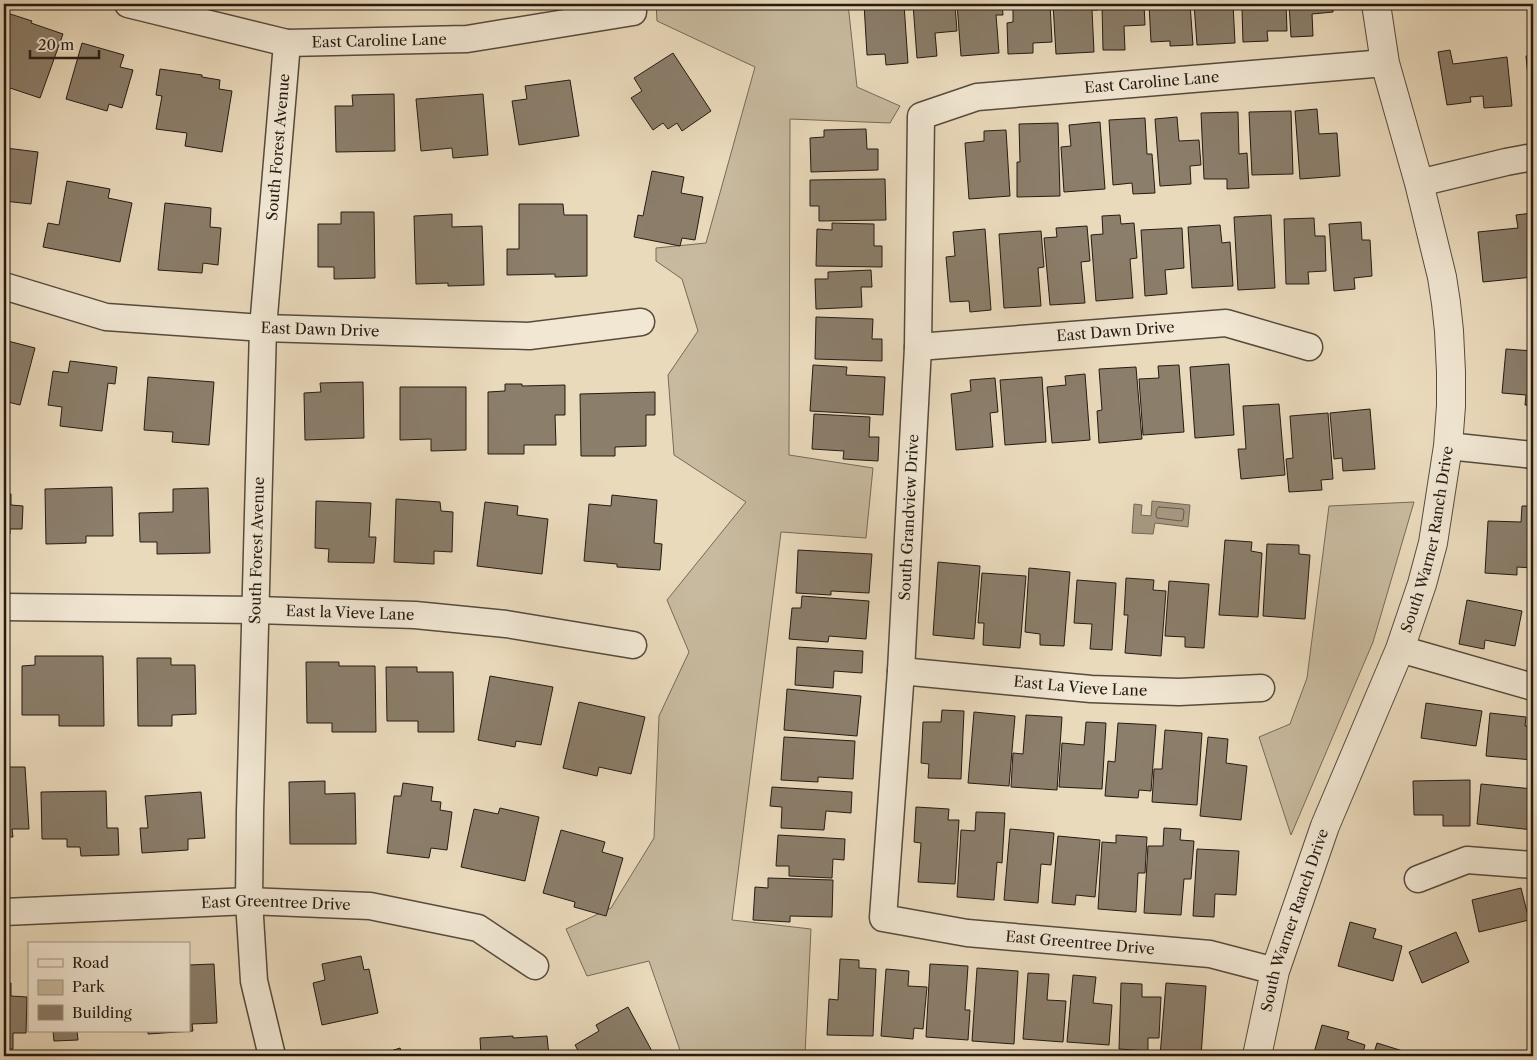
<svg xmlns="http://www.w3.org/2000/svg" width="1537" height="1060" font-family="'Libre Caslon Text',serif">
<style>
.green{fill:#c8ba9f;stroke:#766a59}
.water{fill:#a79983;stroke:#736756}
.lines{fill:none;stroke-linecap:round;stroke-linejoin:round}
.shore{stroke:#665a4b;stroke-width:1}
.building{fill:#8b7e6b;stroke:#241b13}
.minor-casing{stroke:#564b3d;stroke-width:29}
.tertiary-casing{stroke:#564b3d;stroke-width:30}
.minor{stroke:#f1e7d3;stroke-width:26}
.tertiary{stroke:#f1e7d3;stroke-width:28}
.labels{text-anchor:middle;stroke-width:5;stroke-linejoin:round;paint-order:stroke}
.street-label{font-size:15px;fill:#241b13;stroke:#f1e7d3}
</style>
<rect width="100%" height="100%" fill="#eadabc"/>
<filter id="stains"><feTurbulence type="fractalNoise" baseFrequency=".004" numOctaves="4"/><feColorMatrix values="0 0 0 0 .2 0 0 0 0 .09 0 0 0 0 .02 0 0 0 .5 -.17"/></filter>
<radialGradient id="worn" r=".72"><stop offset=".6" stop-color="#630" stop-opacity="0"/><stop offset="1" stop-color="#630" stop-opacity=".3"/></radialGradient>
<!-- green -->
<g class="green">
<path d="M656,4H848L857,87L900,106L890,123L790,119L789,455L873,468L866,538L781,532L732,920L811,929L805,1055L801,1056H682L649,961L587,976L566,929L611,908L654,838L659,716L689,652L667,600L746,502L674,455L668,375L698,331L682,279L656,261V248L706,243L755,67L657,21Z"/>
<path d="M1414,502L1373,642L1291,835L1259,737L1290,724L1307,678L1329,506Z"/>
</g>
<!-- water -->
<path class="water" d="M1152,501L1190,505L1188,527L1155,523L1153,534L1132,533L1134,504L1142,505L1141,515L1151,516Z"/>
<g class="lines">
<!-- shore -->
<path class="shore" d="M1159,507L1183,509L1184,511L1183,520L1181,521L1157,518C1155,516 1156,508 1159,507Z"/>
</g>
<!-- building -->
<g class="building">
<path d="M864,4H904L908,63L886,65L885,54L867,55Z"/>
<path d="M913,4H946V6L955,5L957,31L935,33L937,56L917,58Z"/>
<path d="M957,4H1002L1003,15H996L999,53L961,56Z"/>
<path d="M1013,4H1050L1052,42L1033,43V53L1008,54L1007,23L1013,22Z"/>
<path d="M1053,4H1098V10H1092L1094,52L1056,54Z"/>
<path d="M1102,4H1144L1145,25L1124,26L1125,50H1103Z"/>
<path d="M1149,4H1190L1193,45L1170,46V41L1151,42Z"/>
<path d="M1194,4H1238H1233L1235,43L1197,45Z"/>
<path d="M1247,4H1286L1287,31H1267L1268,41L1243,42L1242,9H1247Z"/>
<path d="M1289,4H1333V12L1312,14L1313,36L1291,37Z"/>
<path d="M4,12L32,21L31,23L63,34L40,98L4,86L8,76L4,75Z"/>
<path d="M82,43L124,55L120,67L133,70L122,108L109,104L107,111L66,99Z"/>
<path d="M1450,50L1453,64L1507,57L1512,106L1484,108L1483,96L1470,97L1471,102L1447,105L1438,52Z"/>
<path d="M673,53L711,111L682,131L677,123L668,129L663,123L653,130L631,98L642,91L634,78Z"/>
<path d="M1533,55V98H1530L1526,56Z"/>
<path d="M160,69L202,75V77L220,80L219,89L232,91L222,152L185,146L187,133L156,129L162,96L156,95Z"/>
<path d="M570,80L579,136L519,145L512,101L527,99L525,86Z"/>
<path d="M394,94L395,151L336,152L335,106H353L352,95Z"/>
<path d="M483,94L488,155L453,158L452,148L421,151L416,99Z"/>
<path d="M1317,109L1319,134L1337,133L1340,176L1300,179L1295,111Z"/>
<path d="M1291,111L1293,174L1252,175L1249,112Z"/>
<path d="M1238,112L1239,154L1247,153L1249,188L1227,189V179H1204L1201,113Z"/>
<path d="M1177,117L1179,141L1199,140L1201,165L1190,166L1191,184L1160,186L1155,119Z"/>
<path d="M1145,118L1147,154H1152L1155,193L1133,194L1132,183L1113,185L1109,120Z"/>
<path d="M1100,122L1105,189L1064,192L1061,147L1071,146L1069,125Z"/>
<path d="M1058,123L1060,196L1017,197V162H1020L1019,124Z"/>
<path d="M866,129L867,149H878V170L811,172L810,138L824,137V130Z"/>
<path d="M1006,130L1010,196L969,199L965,143L984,141V131Z"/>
<path d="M4,136H7L6,148L38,152L31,204L4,201Z"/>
<path d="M652,171L684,177L681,193L703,197L695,240L682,238L680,246L634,237L638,215L643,216Z"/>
<path d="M885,179L886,220L819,221V206H810V180Z"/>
<path d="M67,181L110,189L108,198L132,203L120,262L43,247L48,223L59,225Z"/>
<path d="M165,203L211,208L210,227L221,228L218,265L203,263L202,273L158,270Z"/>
<path d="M519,204H563L564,215H587V276L555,277V274L507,275V249H519Z"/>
<path d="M341,212H374L375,278L334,279V267H318V224H341Z"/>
<path d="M1533,213V277L1483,282L1478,232L1518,228L1516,215Z"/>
<path d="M452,214V227L482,226L484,285L448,286V283L416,284L414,216Z"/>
<path d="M1120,215L1121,224L1134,223L1137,258L1130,259L1133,298L1096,301L1091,235L1103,234L1102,216Z"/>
<path d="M1271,215L1275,288L1238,290L1234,217Z"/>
<path d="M1314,218L1315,236H1325L1326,271L1308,272L1309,284H1286L1284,219Z"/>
<path d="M1361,222L1362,240H1370L1372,276L1354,278L1355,289L1334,291L1329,224Z"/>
<path d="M832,223L874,224V246H882V267L816,266L817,229L832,230Z"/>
<path d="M1220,225L1222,243L1230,242L1233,286L1192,288L1188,227Z"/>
<path d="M1087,226L1090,261L1081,262L1085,303L1050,305L1044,238L1057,237L1056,228Z"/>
<path d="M1182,228L1184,268L1165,270L1167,294L1145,296L1141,230Z"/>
<path d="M985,229L991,310L970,312L969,301L950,302L946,257L955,256L953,232Z"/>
<path d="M1041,231L1044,267L1038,268L1041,306L1004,308L999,234Z"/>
<path d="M871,270L872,287H861L862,307L816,309L815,279H828V272Z"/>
<path d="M816,317L873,319L872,339H882V361L815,359Z"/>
<path d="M4,340L35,348L20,405L4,401Z"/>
<path d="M1506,349L1533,351V406L1525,405L1526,395L1502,393Z"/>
<path d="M70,361L117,367L115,384L108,383L102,431L60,426L62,407L48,405L53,371L68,373Z"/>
<path d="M1229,364L1234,435L1195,438L1190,367Z"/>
<path d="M813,365L847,367L846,375L885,377L883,415L810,411Z"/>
<path d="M1179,365L1184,432L1143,435L1139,379L1159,378L1158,366Z"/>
<path d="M1136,367L1142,439L1099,443L1097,411L1102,410L1099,369Z"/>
<path d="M1085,374L1090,440L1052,443L1047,387L1066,385L1065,376Z"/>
<path d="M148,377L214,382L209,445L172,442L173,432L144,430Z"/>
<path d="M1042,377L1046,442L1005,445L1000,380Z"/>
<path d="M995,378L998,412L990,413L993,447L956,450L951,394L971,391L970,380Z"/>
<path d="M363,382L364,438L305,440L304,393L321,392L320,383Z"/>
<path d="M505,384H522V386L565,385V415H555L556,445H524V454H488V392L505,391Z"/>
<path d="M400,387H466V450L431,451V439L400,440Z"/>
<path d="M655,392V415H646V446L615,447V456H581L580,394Z"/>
<path d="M1279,404L1285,475L1241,479L1238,449H1246L1243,406Z"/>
<path d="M1370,409L1375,469L1343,471L1342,458L1334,459L1330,413Z"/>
<path d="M1328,413L1333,479L1321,480L1322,490L1289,492L1286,459L1293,458L1290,416Z"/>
<path d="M814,414L870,417L869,437H879L878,461L843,459L844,451L812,449Z"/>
<path d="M112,487L113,536H86V543L46,544L45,489Z"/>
<path d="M208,488L210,553L157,554V542H140L139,513L173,512V489Z"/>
<path d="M4,494H11V505L23,506L22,529H10V534L4,533Z"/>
<path d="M612,495L657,500L654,543L662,544L660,570L617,567V564L584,561L589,504L611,506Z"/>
<path d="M396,499L440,502L441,511L453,512L452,552L434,551V564L394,562Z"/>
<path d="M316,501L371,503L369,537H376L374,563L328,562L329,549L315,548Z"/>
<path d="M485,502L518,506L517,515L548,519L542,574L477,566Z"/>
<path d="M1522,506H1533V568L1517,567V575L1485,573L1488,521L1521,522Z"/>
<path d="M1225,540L1252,542L1251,551L1262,553L1258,617L1219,615Z"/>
<path d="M1267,544L1299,545V554L1310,555L1305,619L1263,616Z"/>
<path d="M798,550L872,554L869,593L831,591V595L796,593Z"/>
<path d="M938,562L980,566L974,639L933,635Z"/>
<path d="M1029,568L1070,572L1064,646L1040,645V634L1025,632Z"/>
<path d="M982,573L1026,576L1020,648L983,645L984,623H978Z"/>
<path d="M1126,578L1154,580L1153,590L1166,591L1161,656L1125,653L1128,615H1124Z"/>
<path d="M1077,580L1116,583L1112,650L1090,649L1092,624L1074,623Z"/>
<path d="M1169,581L1209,584L1204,648L1185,647V637L1165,636Z"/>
<path d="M802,596L869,601L866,639L829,636L828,642L789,639L792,608H801Z"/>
<path d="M1467,600L1522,611L1515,646L1485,640L1484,649L1459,644Z"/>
<path d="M1533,613V655H1528Z"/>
<path d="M797,647L863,651L862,673L834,671L833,688L795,685Z"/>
<path d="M35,656H103L104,726H59V715H22V666L35,665Z"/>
<path d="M137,658H171V665H195L196,714L172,715V726H138Z"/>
<path d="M306,662H339V666H375L376,732H332V723H307Z"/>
<path d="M386,667H417V672H453L454,732H418V721H387Z"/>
<path d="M490,676L553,687L541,745L516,741L515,747L478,740Z"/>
<path d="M787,689L861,696L857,736L784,730Z"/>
<path d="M579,702L645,717L631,774L599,767L597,776L563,768Z"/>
<path d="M1426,703L1482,711L1476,746L1421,738Z"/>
<path d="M942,710L964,711L961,779L928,778L929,764L921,763L923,722H941Z"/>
<path d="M974,712L1015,716L1009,786L968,783Z"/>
<path d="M1490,713L1526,717L1525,726H1533V760L1486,756Z"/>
<path d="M1026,715L1062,717L1057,790L1011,787L1013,753L1023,754Z"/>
<path d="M1086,722L1106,723L1102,789L1059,787L1062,743L1084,745Z"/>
<path d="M1118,723L1156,725L1151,791L1139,790L1138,798L1105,796L1108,761L1115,762Z"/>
<path d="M1165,730L1202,733L1197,805L1152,802L1154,769H1162Z"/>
<path d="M784,737L855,741L853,779L818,777V782L781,780Z"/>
<path d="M1208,737L1228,739L1226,763L1247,766L1241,820L1200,816Z"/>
<path d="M4,767H25L29,829H12L13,837H4Z"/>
<path d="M1470,780V826H1443V815H1414L1413,781Z"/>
<path d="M325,781V794L355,793L356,844H290L289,782Z"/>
<path d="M403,783L433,787L431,801L441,802L440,810L452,812L447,850L431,848L429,858L387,853L394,796H401Z"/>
<path d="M1481,784L1533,789V830L1477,824Z"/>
<path d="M772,787L852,792L851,813L826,811L824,830L781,828L782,807L770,806Z"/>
<path d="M106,791L107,828H118L119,855L81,856L80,847H67V839H42L41,792Z"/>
<path d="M201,792L205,838L188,839V850L142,853L140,828H148L145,796Z"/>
<path d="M916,807L949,809L948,820H959L955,884L918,882L921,843L914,842Z"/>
<path d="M500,808L539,817L525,881L461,867L474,809L498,814Z"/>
<path d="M976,812L1005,813L1002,863L997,862L994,900L957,897L961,830L975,831Z"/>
<path d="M1164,828L1181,829L1180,840L1194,841L1191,879H1184L1181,915L1144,913L1148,846H1163Z"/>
<path d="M1010,829L1054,833L1051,865L1041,864L1038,903L1004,900Z"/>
<path d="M561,830L605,842L602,852L623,858L606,916L574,907L575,902L543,893Z"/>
<path d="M778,835L845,839L844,860L833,859L832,878L789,876V866H776Z"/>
<path d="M1116,835L1147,837L1145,873H1138L1136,912L1098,909L1102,842L1116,843Z"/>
<path d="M1058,836L1100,840L1095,897L1076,895L1075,905L1052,903Z"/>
<path d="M1197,849L1239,851L1236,895L1215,894L1214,917L1193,916Z"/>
<path d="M768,878L833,880L832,917L790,916V922L753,920L755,887L768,888Z"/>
<path d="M1521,888L1529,920L1479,932L1472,900Z"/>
<path d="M1350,922L1376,929L1373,938L1402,946L1393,981L1338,966Z"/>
<path d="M1456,932L1469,962L1422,983L1409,952Z"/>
<path d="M361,956L364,970L369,969L378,1013L322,1025L313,983L325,980L322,964Z"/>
<path d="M840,959L859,960V968L876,969L873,1036L827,1035L829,999L838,1000Z"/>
<path d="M214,964L217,1023L192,1024L193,1031L148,1034V1031H189V965Z"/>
<path d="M930,964L968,966L965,1010H970L968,1040L926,1037Z"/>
<path d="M977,968L1018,971L1014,1044L972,1041Z"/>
<path d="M886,969L909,971L908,986L927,987L923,1029L914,1028L913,1039L881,1036Z"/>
<path d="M1028,973L1049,974L1047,1000L1066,1001L1063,1042L1023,1039Z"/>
<path d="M1073,975L1096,977L1093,1003L1112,1005L1109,1045L1067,1042Z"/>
<path d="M4,983H11V996L27,997L26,1033H13V1049H4Z"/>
<path d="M1121,983L1142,984V997H1161L1159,1038H1148V1051L1119,1049Z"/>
<path d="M1166,983L1206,986L1201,1056H1160Z"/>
<path d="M628,1007L653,1053L646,1056H581L575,1045L599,1031L596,1025Z"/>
<path d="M1322,1025L1349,1032L1347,1039L1365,1045L1362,1056H1313Z"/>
<path d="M53,1031H77L78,1040L54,1041Z"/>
<path d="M513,1036V1038L547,1036L549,1056H481L480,1038Z"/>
<path d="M1377,1043L1419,1056H1373Z"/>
<path d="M400,1048L403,1056H376Z"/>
</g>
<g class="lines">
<defs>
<g id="minor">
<path id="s1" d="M128,4L287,43L467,39L633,12L632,4"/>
<path d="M1419,183L1506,162L1533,157"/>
<path id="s2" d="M4,286L106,317L263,328L529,336L641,322"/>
<path id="s3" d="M918,347L1226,323L1309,347"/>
<path d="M1448,446L1533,455"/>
<path id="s4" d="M4,607L256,610L415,615L506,624L633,645"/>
<path d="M1400,649L1533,687"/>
<path id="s5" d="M901,671L1091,689L1179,692L1261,688"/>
<path d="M1418,879L1467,860L1533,865"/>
<path id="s6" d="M4,912L249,901L370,906L478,928L535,966"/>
<path id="s7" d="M1275,971L1210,954L967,933L883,918L901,671L918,347L921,116L977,97L1385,63"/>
<path id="s8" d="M272,1056L254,981L249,901L250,812L263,328L287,43"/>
</g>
<g id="tertiary">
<path id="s9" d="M1257,1056L1275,971L1325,826L1400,649L1422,584L1433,543L1448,446L1451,406V372L1449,331L1446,303L1442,277L1419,183L1385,63L1376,4"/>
</g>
</defs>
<!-- minor casing -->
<use href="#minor" class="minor-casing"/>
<!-- tertiary casing -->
<use href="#tertiary" class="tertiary-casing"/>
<!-- minor -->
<use href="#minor" class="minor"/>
<!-- tertiary -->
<use href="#tertiary" class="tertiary"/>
</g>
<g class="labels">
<!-- street labels -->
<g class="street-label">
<text dy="5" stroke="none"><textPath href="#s1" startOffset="256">East Caroline Lane</textPath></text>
<text dy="5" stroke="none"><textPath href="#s7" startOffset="1434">East Caroline Lane</textPath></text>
<text dy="5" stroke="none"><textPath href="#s8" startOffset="912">South Forest Avenue</textPath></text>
<text dy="5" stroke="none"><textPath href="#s2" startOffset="321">East Dawn Drive</textPath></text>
<text dy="5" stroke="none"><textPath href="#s3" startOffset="198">East Dawn Drive</textPath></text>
<text dy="5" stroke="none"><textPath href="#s7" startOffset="798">South Grandview Drive</textPath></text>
<text dy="5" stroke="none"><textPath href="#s9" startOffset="546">South Warner Ranch Drive</textPath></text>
<text dy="5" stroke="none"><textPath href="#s8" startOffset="508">South Forest Avenue</textPath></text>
<text dy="5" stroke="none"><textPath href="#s4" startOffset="346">East la Vieve Lane</textPath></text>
<text dy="5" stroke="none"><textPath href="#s5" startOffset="180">East La Vieve Lane</textPath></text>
<text dy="5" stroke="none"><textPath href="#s6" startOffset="272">East Greentree Drive</textPath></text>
<text dy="5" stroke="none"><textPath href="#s9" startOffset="141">South Warner Ranch Drive</textPath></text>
<text transform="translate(1080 943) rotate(5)" y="5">East Greentree Drive</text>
</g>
</g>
<!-- margin -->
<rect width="1537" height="1060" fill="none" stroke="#eadabc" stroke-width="20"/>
<rect x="5" y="5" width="1527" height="1050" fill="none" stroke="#241b13" stroke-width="2.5"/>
<rect x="10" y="10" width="1517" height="1040" fill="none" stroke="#241b13"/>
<!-- legend -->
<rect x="28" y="942" width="162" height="90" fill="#f1e7d3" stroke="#9f9586"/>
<rect x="38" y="959" width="25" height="8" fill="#f1e7d3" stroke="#9f9586"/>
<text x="72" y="968" font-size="15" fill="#241b13">Road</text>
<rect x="38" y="980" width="25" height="15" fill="#c8ba9f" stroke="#9f9586"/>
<text x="72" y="992" font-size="15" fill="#241b13">Park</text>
<rect x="38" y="1005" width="25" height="15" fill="#8b7e6b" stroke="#9f9586"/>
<text x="72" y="1018" font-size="15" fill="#241b13">Building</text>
<!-- scale -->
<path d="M30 50v8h69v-8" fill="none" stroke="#241b13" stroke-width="2.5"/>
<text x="38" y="50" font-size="15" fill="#241b13" stroke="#f1e7d3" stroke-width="4" paint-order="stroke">20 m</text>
<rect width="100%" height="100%" filter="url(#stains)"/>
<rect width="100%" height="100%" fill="url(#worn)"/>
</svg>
